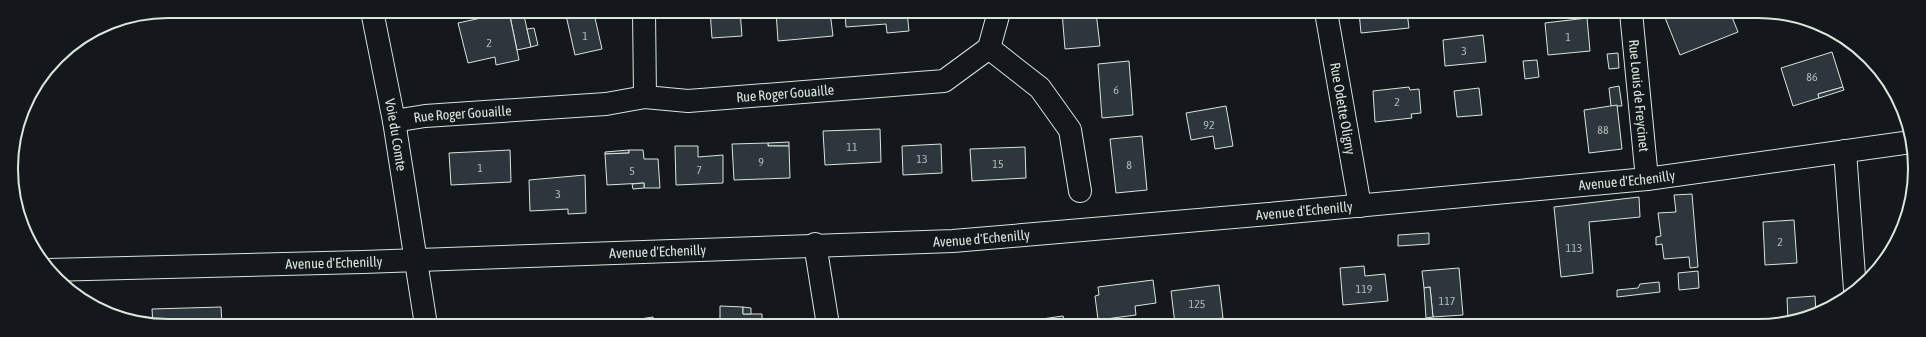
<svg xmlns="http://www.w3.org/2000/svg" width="1926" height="337" font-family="'Asap Condensed',sans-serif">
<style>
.building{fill:#2c363c;stroke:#d8e6dc}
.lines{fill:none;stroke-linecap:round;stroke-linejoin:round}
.minor-casing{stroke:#d8e6dc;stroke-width:24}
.tertiary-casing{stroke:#d8e6dc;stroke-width:24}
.minor{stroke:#14181c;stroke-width:22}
.tertiary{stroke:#14181c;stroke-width:22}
.labels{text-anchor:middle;stroke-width:3;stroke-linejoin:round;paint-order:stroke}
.number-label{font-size:12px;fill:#adbab4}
.street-label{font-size:14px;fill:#d8e6dc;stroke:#14181c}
.rim{fill:none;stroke:#d8e6dc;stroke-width:2}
</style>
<rect width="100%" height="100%" fill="#14181c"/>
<!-- building -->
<g class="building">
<path d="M509,11H523L531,47L517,50Z"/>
<path d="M565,11H599L600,16L595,18L602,49L575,55Z"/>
<path d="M710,11H740L742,36L712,38Z"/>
<path d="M776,11L830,12L833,36L778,41Z"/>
<path d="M509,12L519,60L496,65L495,57L468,63L458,23Z"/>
<path d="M845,12H907L909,31L887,33L886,24L846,27Z"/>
<path d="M1062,12H1096L1100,46L1065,49Z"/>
<path d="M1359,12H1407L1409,28L1361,33Z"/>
<path d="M1671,12H1730L1738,32L1680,55L1664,15Z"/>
<path d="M1587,18L1590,51L1548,55L1545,23Z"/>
<path d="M534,28L538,45L531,47L527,29Z"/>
<path d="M1483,35L1486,62L1445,66L1443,40Z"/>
<path d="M1832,52L1843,87L1818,94L1819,98L1793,106L1781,68Z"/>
<path d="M1618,53L1619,68L1609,69L1607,54Z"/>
<path d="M1537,60L1539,77L1525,79L1523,61Z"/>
<path d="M1129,61L1133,115L1102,118L1098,64Z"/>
<path d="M1619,86L1622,106H1611L1609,88Z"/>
<path d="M1409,87L1410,90L1419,89L1421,113L1411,114L1412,118L1375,122L1373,91Z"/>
<path d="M1843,87L1844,90L1819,98L1818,94Z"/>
<path d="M1479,88L1482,115L1457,117L1454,91Z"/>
<path d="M1617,105L1622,149L1589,153L1584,110Z"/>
<path d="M1226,106L1233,146L1215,149L1213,136L1191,140L1186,113Z"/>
<path d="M880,129L881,162L825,165L823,131Z"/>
<path d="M1142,136L1147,190L1116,193L1110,139Z"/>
<path d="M789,142V146H768V143Z"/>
<path d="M768,143V146H789L790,178L734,180L732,144Z"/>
<path d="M941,144L942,173L903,175L902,146Z"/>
<path d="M675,146H698V157L723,155V183L676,185Z"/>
<path d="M1025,147L1026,178L972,181L970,149Z"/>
<path d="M510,150L511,182L451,185L449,153Z"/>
<path d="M629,150V153L605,154V152Z"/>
<path d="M629,150H643L644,159H658L660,188H644V183L607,185L605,154L629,153Z"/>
<path d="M585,175L586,213L568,214V209L530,211L529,180Z"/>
<path d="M644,183V188L633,189L632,184Z"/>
<path d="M1692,194L1698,267L1690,268L1689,257L1664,259L1662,244L1656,245V237L1661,236L1658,213L1676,212L1674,195Z"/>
<path d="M1639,197L1640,217L1589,222L1593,273L1561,277L1554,207Z"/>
<path d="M1794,220L1797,263L1765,265L1763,222Z"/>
<path d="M1429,233V244L1398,246V235Z"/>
<path d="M1364,266L1365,276L1385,274L1388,301L1343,305L1340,268Z"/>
<path d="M1459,268L1463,315L1433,317L1430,287L1424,288L1422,271Z"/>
<path d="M1698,271L1699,288L1679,290L1678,273Z"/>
<path d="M1153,280L1156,303L1135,306L1136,315L1098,320L1095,296L1099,295L1098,287Z"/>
<path d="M1659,282L1660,292L1617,297V290L1638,288L1640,284Z"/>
<path d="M1219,285L1223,318L1175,324L1171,291Z"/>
<path d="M1430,287L1433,317L1426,318L1424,288Z"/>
<path d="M1815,296L1816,313L1788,320L1787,298Z"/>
<path d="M720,306L743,307V314H762V325H720Z"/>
<path d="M221,307L222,325H153L152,309Z"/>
<path d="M743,307L751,308V314H743Z"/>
<path d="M1063,316L1065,325H1020V322Z"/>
<path d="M653,317L655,325H614V323Z"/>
</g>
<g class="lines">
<defs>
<g id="minor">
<path id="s1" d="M372,11L394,121L426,325"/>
<path d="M644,11L645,97"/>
<path id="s2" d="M1326,12L1360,206"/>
<path id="s3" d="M1631,12L1647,179"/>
<path d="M989,48L999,12"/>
<path id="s4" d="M394,121L425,116L606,104L645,97L688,101L944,81L989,48L1040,88L1070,130L1080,191"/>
<path d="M1845,151L1855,290"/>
<path d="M815,244L828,325"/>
</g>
<g id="tertiary">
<path id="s5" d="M48,270L363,262L953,241L1269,214L1647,179L1911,142"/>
</g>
</defs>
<!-- minor casing -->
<use href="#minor" class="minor-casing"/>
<!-- tertiary casing -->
<use href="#tertiary" class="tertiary-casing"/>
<!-- minor -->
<use href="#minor" class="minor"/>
<!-- tertiary -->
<use href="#tertiary" class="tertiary"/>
</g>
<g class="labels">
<!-- number labels -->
<g class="number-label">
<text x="585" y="40">1</text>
<text x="1568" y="41">1</text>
<text x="489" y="47">2</text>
<text x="1464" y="55">3</text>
<text x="1812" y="81">86</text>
<text x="1116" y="94">6</text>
<text x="1397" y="106">2</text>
<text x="1209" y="129">92</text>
<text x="1603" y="134">88</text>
<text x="852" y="151">11</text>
<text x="922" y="163">13</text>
<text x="761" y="166">9</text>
<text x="998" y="168">15</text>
<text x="1129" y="169">8</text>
<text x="480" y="172">1</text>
<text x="699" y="174">7</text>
<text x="632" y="175">5</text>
<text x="558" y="198">3</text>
<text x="1780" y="246">2</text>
<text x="1574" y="252">113</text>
<text x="1364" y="293">119</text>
<text x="1447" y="305">117</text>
<text x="1197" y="308">125</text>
</g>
<!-- street labels -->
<g class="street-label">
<text dy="5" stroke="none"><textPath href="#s4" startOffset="393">Rue Roger Gouaille</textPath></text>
<text dy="5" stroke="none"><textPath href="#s3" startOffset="84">Rue Louis de Freycinet</textPath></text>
<text dy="5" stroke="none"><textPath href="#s2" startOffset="98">Rue Odette Oligny</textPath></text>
<text dy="5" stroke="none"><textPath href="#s4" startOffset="69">Rue Roger Gouaille</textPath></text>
<text dy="5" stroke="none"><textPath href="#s1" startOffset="126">Voie du Comte</textPath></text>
<text dy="5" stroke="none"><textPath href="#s5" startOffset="1582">Avenue d'Echenilly</textPath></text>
<text dy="5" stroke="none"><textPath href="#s5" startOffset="1258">Avenue d'Echenilly</textPath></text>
<text dy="5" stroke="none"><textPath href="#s5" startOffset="934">Avenue d'Echenilly</textPath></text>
<text dy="5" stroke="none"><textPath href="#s5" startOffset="610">Avenue d'Echenilly</textPath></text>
<text dy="5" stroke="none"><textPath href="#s5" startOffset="286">Avenue d'Echenilly</textPath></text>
</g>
</g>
<!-- crop -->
<path d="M0 0H1926V337H0ZM168 18H1758A150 150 0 0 1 1908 168V169A150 150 0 0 1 1758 319H168A150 150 0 0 1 18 169V168A150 150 0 0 1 168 18Z" fill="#14181c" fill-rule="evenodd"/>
<path class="rim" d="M168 18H1758A150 150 0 0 1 1908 168V169A150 150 0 0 1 1758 319H168A150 150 0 0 1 18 169V168A150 150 0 0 1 168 18Z"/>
</svg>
